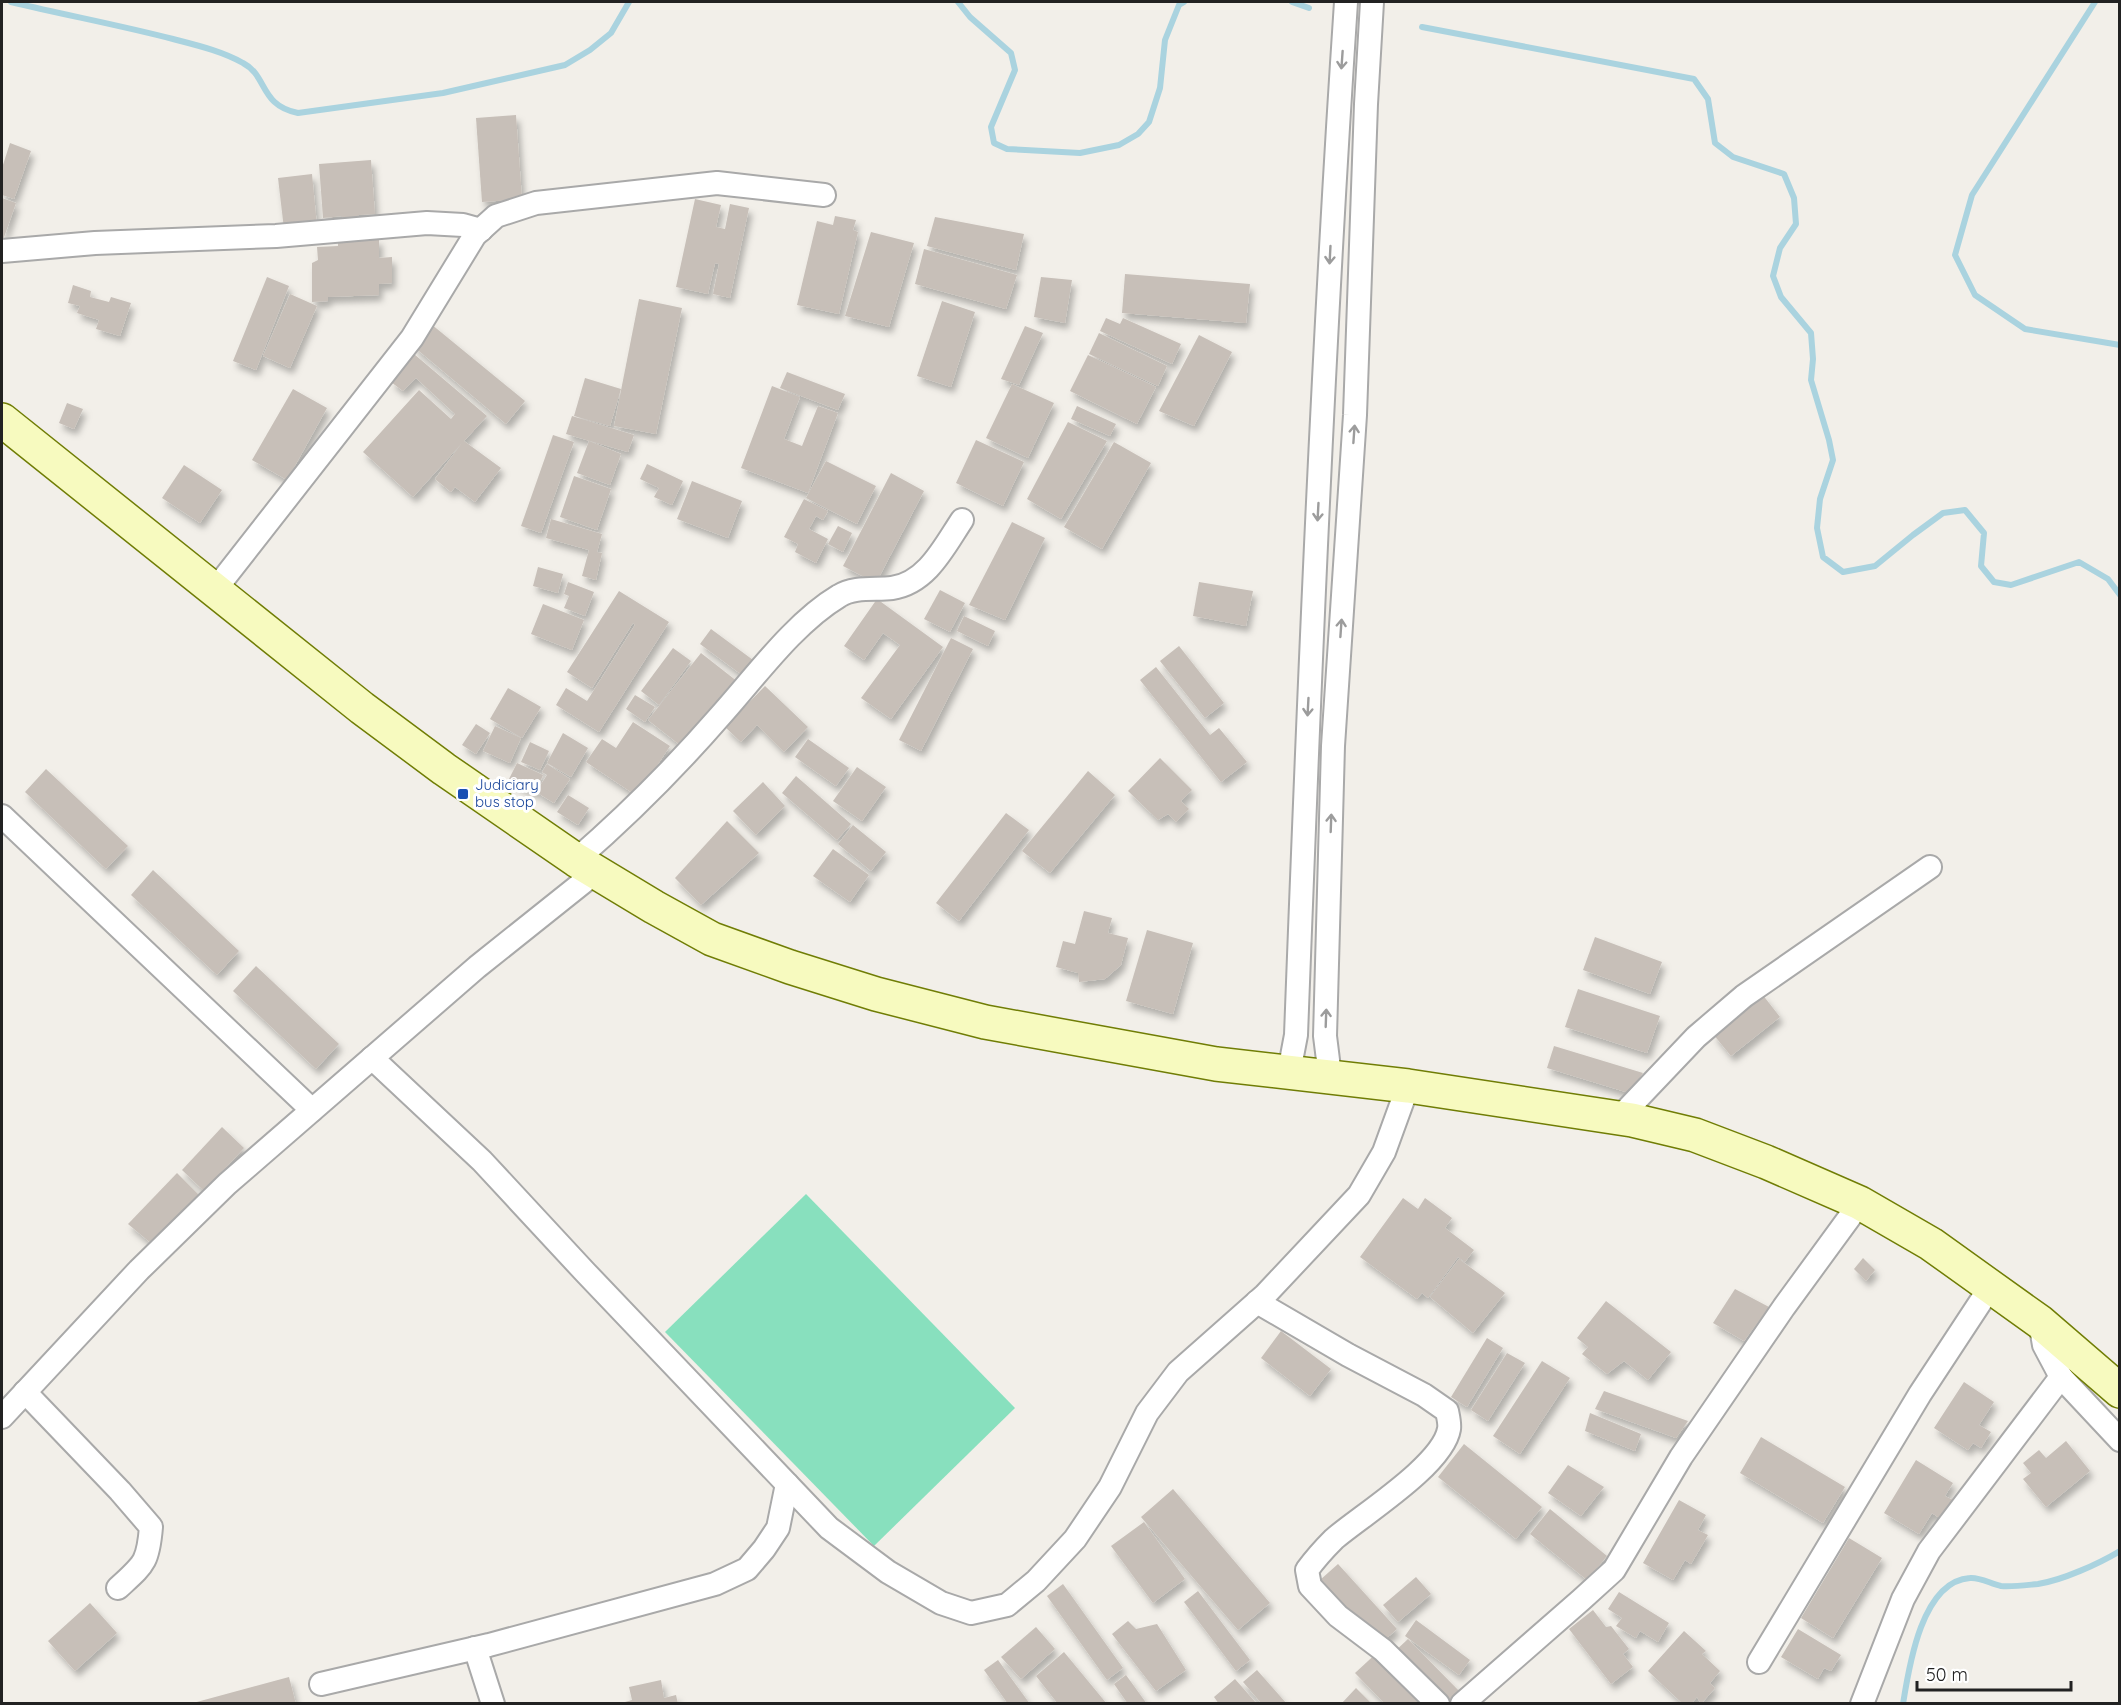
<svg xmlns="http://www.w3.org/2000/svg" width="2121" height="1705" font-family="Quicksand,sans-serif">
<style>
.pitch{fill:#88e0be}
.lines{fill:none;stroke-linecap:round;stroke-linejoin:round}
.stream{stroke:#aad3df;stroke-width:6}
.building{fill:#c7bfb8;filter:url(#shadow)}
.minor-casing{stroke:#a9a9a9;stroke-width:26}
.secondary-casing{stroke:#707d05;stroke-width:36}
.minor{stroke:#fff;stroke-width:22}
.secondary{stroke:#f7fabf;stroke-width:33}
.oneway{stroke:#9c9c9c}
.transit-dot{fill:#1a4fb4;stroke:#fff;stroke-width:2}
.labels{text-anchor:middle;stroke-width:6;stroke-linejoin:round;paint-order:stroke}
.transit-label{font-size:15px;fill:#164399;stroke:#fff;text-anchor:start}
</style>
<defs>
<filter id="shadow"><feDropShadow dx="3.5" dy="6" stdDeviation="3" flood-color="#0004"/></filter>
</defs>
<rect width="100%" height="100%" fill="#f2efe9"/>
<!-- pitch -->
<path class="pitch" d="M806,1194L1015,1408L874,1546L665,1332Z"/>
<g class="lines">
<!-- stream -->
<g class="stream">
<path d="M11,2C65,15 119,25 173,39C196,45 222,51 243,63C268,76 259,105 298,113L443,93L565,65L590,50L611,33L629,2"/>
<path d="M958,2L970,17L1011,53L1015,70L991,127L994,143L1007,149L1080,153L1119,145L1138,134L1149,122L1160,88L1165,40L1179,5L1184,2"/>
<path d="M1292,2L1309,8"/>
<path d="M2095,2L1972,195L1955,255L1975,295L2025,329L2120,345"/>
<path d="M1422,27L1694,79L1708,99L1715,143L1733,157L1784,174L1794,198L1796,224L1780,248L1773,276L1781,297L1811,333L1813,359L1811,380L1829,440L1833,460L1820,499L1817,528L1823,557L1843,572L1875,566L1913,535L1943,513L1965,510L1984,533L1981,566L1994,582L2011,585L2079,562L2108,579L2120,595"/>
<path d="M1903,1704C1909,1666 1922,1581 1970,1578C1980,1577 1991,1584 2001,1586C2012,1587 2027,1585 2038,1584C2063,1580 2098,1564 2120,1551"/>
</g>
</g>
<!-- building -->
<g class="building">
<path d="M516,115L522,199L482,202L476,118Z"/>
<path d="M10,143L31,151L14,199L2,195V168Z"/>
<path d="M371,160L375,214L358,215L359,223L345,225L342,216L323,218L319,164Z"/>
<path d="M312,174L317,226L284,229L278,178Z"/>
<path d="M2,198L16,203L2,243Z"/>
<path d="M695,199L721,205L716,227L725,229L730,204L749,208L730,298L713,294L719,264L715,263L708,294L676,287Z"/>
<path d="M835,216L856,220L853,230L858,232L839,314L797,305L817,221L833,225Z"/>
<path d="M935,217L1024,234L1016,270L927,246Z"/>
<path d="M871,232L914,243L889,327L845,316Z"/>
<path d="M379,239V258L392,257V283L379,284V295L328,297V301L312,302V263L318,260L317,247L338,246V240Z"/>
<path d="M924,249L1017,275L1006,309L915,284Z"/>
<path d="M1125,274L1250,284L1246,323L1122,313Z"/>
<path d="M267,277L289,286L256,370L233,361Z"/>
<path d="M1041,277L1072,280L1065,323L1034,317Z"/>
<path d="M73,285L91,291L90,297L109,302L111,297L131,303L120,336L96,329L99,320L77,313L80,306L68,303Z"/>
<path d="M290,294L317,306L290,368L263,356Z"/>
<path d="M639,299L682,308L656,434L614,426Z"/>
<path d="M942,301L975,312L951,387L917,376Z"/>
<path d="M1106,318L1120,324L1123,318L1181,344L1172,364L1100,331Z"/>
<path d="M431,324L525,401L506,424L413,346Z"/>
<path d="M1025,326L1043,333L1019,385L1001,379Z"/>
<path d="M1099,333L1167,366L1158,386L1089,354Z"/>
<path d="M1199,335L1232,352L1194,426L1159,411Z"/>
<path d="M414,354L487,416L464,441L501,468L475,502L455,487L451,492L435,479L462,443L413,497L363,452L419,390L451,419L455,414L416,378L403,391L391,382Z"/>
<path d="M1088,355L1156,387L1137,424L1070,391Z"/>
<path d="M787,372L845,394L838,410L780,388Z"/>
<path d="M585,378L621,389L610,426L574,416Z"/>
<path d="M1012,384L1054,403L1028,458L986,438Z"/>
<path d="M772,386L800,397L784,439L802,446L818,406L838,413L808,493L741,468Z"/>
<path d="M293,389L327,408L287,480L252,460Z"/>
<path d="M67,403L83,409L74,429L59,423Z"/>
<path d="M1077,406L1116,424L1110,436L1071,419Z"/>
<path d="M572,416L634,435L628,452L566,434Z"/>
<path d="M1068,422L1107,441L1061,519L1027,499Z"/>
<path d="M553,435L574,442L541,533L521,526Z"/>
<path d="M976,440L1024,462L1003,506L956,483Z"/>
<path d="M589,441L621,454L610,485L577,473Z"/>
<path d="M1114,442L1151,463L1102,549L1064,527Z"/>
<path d="M826,461L876,486L857,524L806,498Z"/>
<path d="M647,464L683,481L672,505L654,497L659,488L640,479Z"/>
<path d="M184,465L222,490L200,523L162,498Z"/>
<path d="M891,473L924,491L876,583L843,566Z"/>
<path d="M574,476L611,489L597,530L560,517Z"/>
<path d="M692,481L742,501L728,538L677,519Z"/>
<path d="M804,499L828,511L823,520L816,516L809,529L828,539L816,563L795,552L798,544L784,537Z"/>
<path d="M551,519L602,534L597,552L602,553L596,580L582,576L589,550L546,538Z"/>
<path d="M1012,522L1045,538L1005,620L969,605Z"/>
<path d="M838,526L852,533L843,552L828,544Z"/>
<path d="M538,567L563,574L558,593L533,586Z"/>
<path d="M568,582L594,592L585,616L564,608L569,596L564,594Z"/>
<path d="M1199,582L1253,591L1246,626L1193,616Z"/>
<path d="M940,590L965,603L950,632L924,619Z"/>
<path d="M619,591L669,622L599,732L556,705L566,688L587,701L635,625L633,623L592,688L567,672Z"/>
<path d="M877,599L943,647L891,719L861,698L900,645L883,633L864,660L844,646Z"/>
<path d="M543,604L584,620L572,650L531,634Z"/>
<path d="M964,616L995,631L988,646L957,631Z"/>
<path d="M711,629L753,660L742,675L700,644Z"/>
<path d="M951,638L973,649L921,751L899,740Z"/>
<path d="M1179,646L1224,703L1205,718L1160,661Z"/>
<path d="M673,648L691,661L659,705L641,691Z"/>
<path d="M701,653L738,682L685,749L648,720Z"/>
<path d="M1156,667L1210,735L1219,728L1247,762L1221,782L1140,680Z"/>
<path d="M765,686L808,727L784,752L757,725L741,742L725,727Z"/>
<path d="M508,688L541,707L522,738L490,719Z"/>
<path d="M635,695L655,707L645,722L626,709Z"/>
<path d="M633,722L670,746L637,796L586,762L602,739L616,748Z"/>
<path d="M476,724L490,733L476,754L462,745Z"/>
<path d="M495,726L521,738L510,763L483,751Z"/>
<path d="M563,733L588,748L571,777L547,763Z"/>
<path d="M808,739L849,768L836,786L795,757Z"/>
<path d="M530,742L549,751L540,770L521,762Z"/>
<path d="M1160,758L1192,790L1181,801L1189,809L1176,822L1168,814L1158,820L1128,791Z"/>
<path d="M517,763L543,775L535,793L508,781Z"/>
<path d="M547,764L570,779L554,803L536,792L547,775L542,772Z"/>
<path d="M857,767L886,787L862,821L833,801Z"/>
<path d="M46,769L128,846L106,869L25,792Z"/>
<path d="M1088,771L1115,795L1050,873L1022,851Z"/>
<path d="M796,776L851,824L837,840L782,793Z"/>
<path d="M763,782L785,806L756,835L733,811Z"/>
<path d="M568,795L589,808L578,825L557,812Z"/>
<path d="M1006,813L1029,830L959,921L936,903Z"/>
<path d="M727,821L759,853L701,905L675,878Z"/>
<path d="M853,825L886,852L871,871L838,844Z"/>
<path d="M833,849L869,875L850,902L813,876Z"/>
<path d="M153,870L239,951L217,975L131,895Z"/>
<path d="M1084,911L1112,918L1108,933L1128,938L1121,965L1105,979L1079,982L1078,973L1056,967L1063,941L1075,944Z"/>
<path d="M1147,930L1193,943L1173,1014L1126,1001Z"/>
<path d="M1595,937L1662,962L1650,994L1583,970Z"/>
<path d="M256,966L339,1044L316,1069L233,991Z"/>
<path d="M1578,989L1660,1016L1647,1053L1565,1027Z"/>
<path d="M1762,994L1780,1017L1731,1056L1713,1034Z"/>
<path d="M1554,1046L1643,1073L1629,1093L1547,1068Z"/>
<path d="M222,1127L244,1148L204,1191L182,1170Z"/>
<path d="M177,1173L200,1196L152,1244L128,1224Z"/>
<path d="M1403,1198L1418,1209L1425,1198L1452,1218L1445,1228L1474,1250L1465,1262L1458,1257L1428,1298L1422,1293L1417,1299L1360,1257Z"/>
<path d="M1863,1258L1875,1270L1866,1281L1854,1269Z"/>
<path d="M1459,1259L1505,1293L1473,1333L1430,1297Z"/>
<path d="M1735,1289L1769,1307L1744,1341L1713,1323Z"/>
<path d="M1606,1301L1671,1352L1648,1380L1624,1361L1607,1374L1582,1354L1588,1347L1577,1338Z"/>
<path d="M1281,1331L1331,1369L1310,1396L1261,1358Z"/>
<path d="M1487,1338L1503,1348L1467,1407L1451,1397Z"/>
<path d="M1507,1353L1525,1363L1488,1421L1471,1410Z"/>
<path d="M1542,1361L1570,1378L1520,1454L1493,1436Z"/>
<path d="M1964,1382L1994,1402L1979,1425L1991,1432L1981,1448L1973,1443L1968,1450L1934,1428Z"/>
<path d="M1604,1391L1688,1421L1676,1438L1595,1409Z"/>
<path d="M1590,1413L1641,1434L1635,1451L1585,1431Z"/>
<path d="M1761,1437L1845,1487L1823,1523L1740,1473Z"/>
<path d="M2066,1441L2090,1471L2046,1507L2023,1479L2031,1473L2023,1463L2039,1450L2046,1458Z"/>
<path d="M1464,1444L1542,1507L1516,1539L1438,1477Z"/>
<path d="M1916,1460L1953,1483L1945,1496L1953,1500L1941,1519L1932,1513L1919,1534L1884,1513Z"/>
<path d="M1568,1465L1604,1487L1581,1516L1548,1493Z"/>
<path d="M1173,1489L1270,1603L1238,1630L1141,1517Z"/>
<path d="M1679,1500L1706,1515L1698,1530L1708,1535L1691,1564L1685,1560L1673,1580L1643,1563Z"/>
<path d="M1550,1509L1607,1556L1587,1580L1530,1534Z"/>
<path d="M1144,1522L1185,1579L1153,1603L1111,1546Z"/>
<path d="M1849,1538L1882,1558L1833,1638L1801,1618Z"/>
<path d="M1338,1564L1397,1629L1379,1645L1320,1580Z"/>
<path d="M1416,1577L1431,1594L1398,1622L1383,1605Z"/>
<path d="M1063,1584L1123,1668L1107,1680L1047,1596Z"/>
<path d="M1198,1591L1250,1660L1236,1671L1184,1602Z"/>
<path d="M1619,1592L1669,1623L1658,1642L1640,1631L1636,1638L1616,1626L1622,1618L1608,1609Z"/>
<path d="M90,1603L117,1633L75,1671L48,1641Z"/>
<path d="M1593,1610L1606,1627L1611,1626L1629,1649L1623,1654L1633,1667L1611,1684L1569,1629Z"/>
<path d="M1416,1620L1470,1660L1459,1675L1405,1636Z"/>
<path d="M1128,1621L1136,1629L1157,1624L1186,1670L1156,1691L1112,1634Z"/>
<path d="M1036,1627L1055,1649L1021,1679L1001,1657Z"/>
<path d="M1798,1629L1841,1655L1831,1671L1824,1668L1818,1679L1781,1657Z"/>
<path d="M1684,1631L1706,1651L1702,1654L1720,1671L1710,1683L1715,1688L1701,1704L1697,1697L1691,1704H1683L1648,1671Z"/>
<path d="M1408,1639L1463,1695L1455,1704H1443L1393,1653Z"/>
<path d="M1381,1649L1435,1704H1385L1355,1673Z"/>
<path d="M1064,1652L1107,1704H1058L1036,1676Z"/>
<path d="M998,1660L1030,1704H1008L984,1670Z"/>
<path d="M1257,1670L1287,1704H1262L1243,1682Z"/>
<path d="M1126,1675L1147,1704H1128L1114,1684Z"/>
<path d="M289,1677L296,1704H193V1703Z"/>
<path d="M1235,1679L1257,1704H1219L1214,1697Z"/>
<path d="M661,1680L664,1698L676,1695L678,1704H618L632,1700L629,1687Z"/>
<path d="M1356,1688L1372,1704H1341Z"/>
</g>
<g class="lines">
<defs>
<g id="minor">
<path d="M2,251L95,243L276,236L427,223L463,225L481,230"/>
<path d="M214,591L412,338L475,235L496,216L536,203L717,183L824,195"/>
<path d="M2,816L312,1110"/>
<path d="M576,860C629,814 675,768 721,715C756,676 794,623 839,596C854,586 876,590 892,588C927,583 944,547 962,520"/>
<path d="M372,1058L482,1161L585,1272L829,1528L888,1572L941,1603L971,1613L1007,1605L1036,1581L1075,1539L1110,1487L1147,1413L1178,1372L1265,1295L1359,1195L1384,1152L1408,1086"/>
<path d="M1289,1072L1296,1035C1309,690 1323,346 1346,2"/>
<path d="M1330,1076L1325,1036L1333,746L1355,415L1366,104L1372,2"/>
<path d="M1619,1118L1696,1037L1744,996L1930,867"/>
<path d="M1257,1302L1348,1355L1424,1395L1447,1411C1448,1416 1450,1424 1449,1429C1443,1465 1362,1515 1334,1539C1324,1549 1315,1559 1307,1570L1310,1586L1338,1616L1383,1650L1438,1704"/>
<path d="M2040,1322L2044,1345L2061,1377L2120,1440"/>
<path d="M25,1392L120,1491L151,1527C148,1563 144,1564 118,1588"/>
<path d="M2,1417L139,1270L227,1184L477,967L596,872"/>
<path d="M475,1648L493,1704"/>
<path d="M1759,1662L1920,1394L1991,1286"/>
<path d="M321,1684L489,1645L715,1584L747,1569L764,1549L778,1528L787,1484"/>
<path d="M1462,1704L1581,1600L1614,1570L1681,1457L1784,1307L1860,1203"/>
<path d="M1862,1704L1903,1599L1929,1551L2061,1377"/>
</g>
<path id="secondary" d="M2,420L362,708L444,769L576,860L654,907L712,939L790,967L876,994L985,1022L1216,1064L1408,1086L1632,1120L1695,1135L1766,1162L1860,1203L1931,1244L2040,1322L2120,1391"/>
</defs>
<!-- minor casing -->
<use href="#minor" class="minor-casing"/>
<!-- secondary casing -->
<use href="#secondary" class="secondary-casing"/>
<!-- minor -->
<use href="#minor" class="minor"/>
<!-- secondary -->
<use href="#secondary" class="secondary"/>
</g>
<!-- one-way arrows -->
<defs><path id="oneway-shaft" d="M-6 0H5M1.5-3L5.5 0L1.5 3" fill="none" stroke-width="1.6" stroke-linecap="round" stroke-linejoin="round" transform="scale(1.5)"/></defs>
<g class="oneway">
<use href="#oneway-shaft" transform="translate(1342 60) rotate(94)"/>
<use href="#oneway-shaft" transform="translate(1330 255) rotate(93)"/>
<use href="#oneway-shaft" transform="translate(1354 434) rotate(-86)"/>
<use href="#oneway-shaft" transform="translate(1318 512) rotate(93)"/>
<use href="#oneway-shaft" transform="translate(1341 628) rotate(-86)"/>
<use href="#oneway-shaft" transform="translate(1308 707) rotate(93)"/>
<use href="#oneway-shaft" transform="translate(1331 823) rotate(-88)"/>
<use href="#oneway-shaft" transform="translate(1326 1018) rotate(-88)"/>
</g>
<!-- markers -->
<rect class="transit-dot" x="457" y="788" width="12" height="12" rx="3"/>
<g class="labels">
<!-- transit labels -->
<g class="transit-label">
<text x="475" y="790">Judiciary<tspan x="475" dy="17">bus stop</tspan></text>
</g>
</g>
<!-- border -->
<rect width="2121" height="1705" fill="none" stroke="#222222" stroke-width="6"/>
<!-- scale -->
<path d="M1917 1681v9h154v-9" fill="none" stroke="#222222" stroke-width="3"/>
<text x="1926" y="1681" font-size="18" fill="#222222" stroke="#ffffff" stroke-width="4.5" paint-order="stroke">50 m</text>
</svg>
